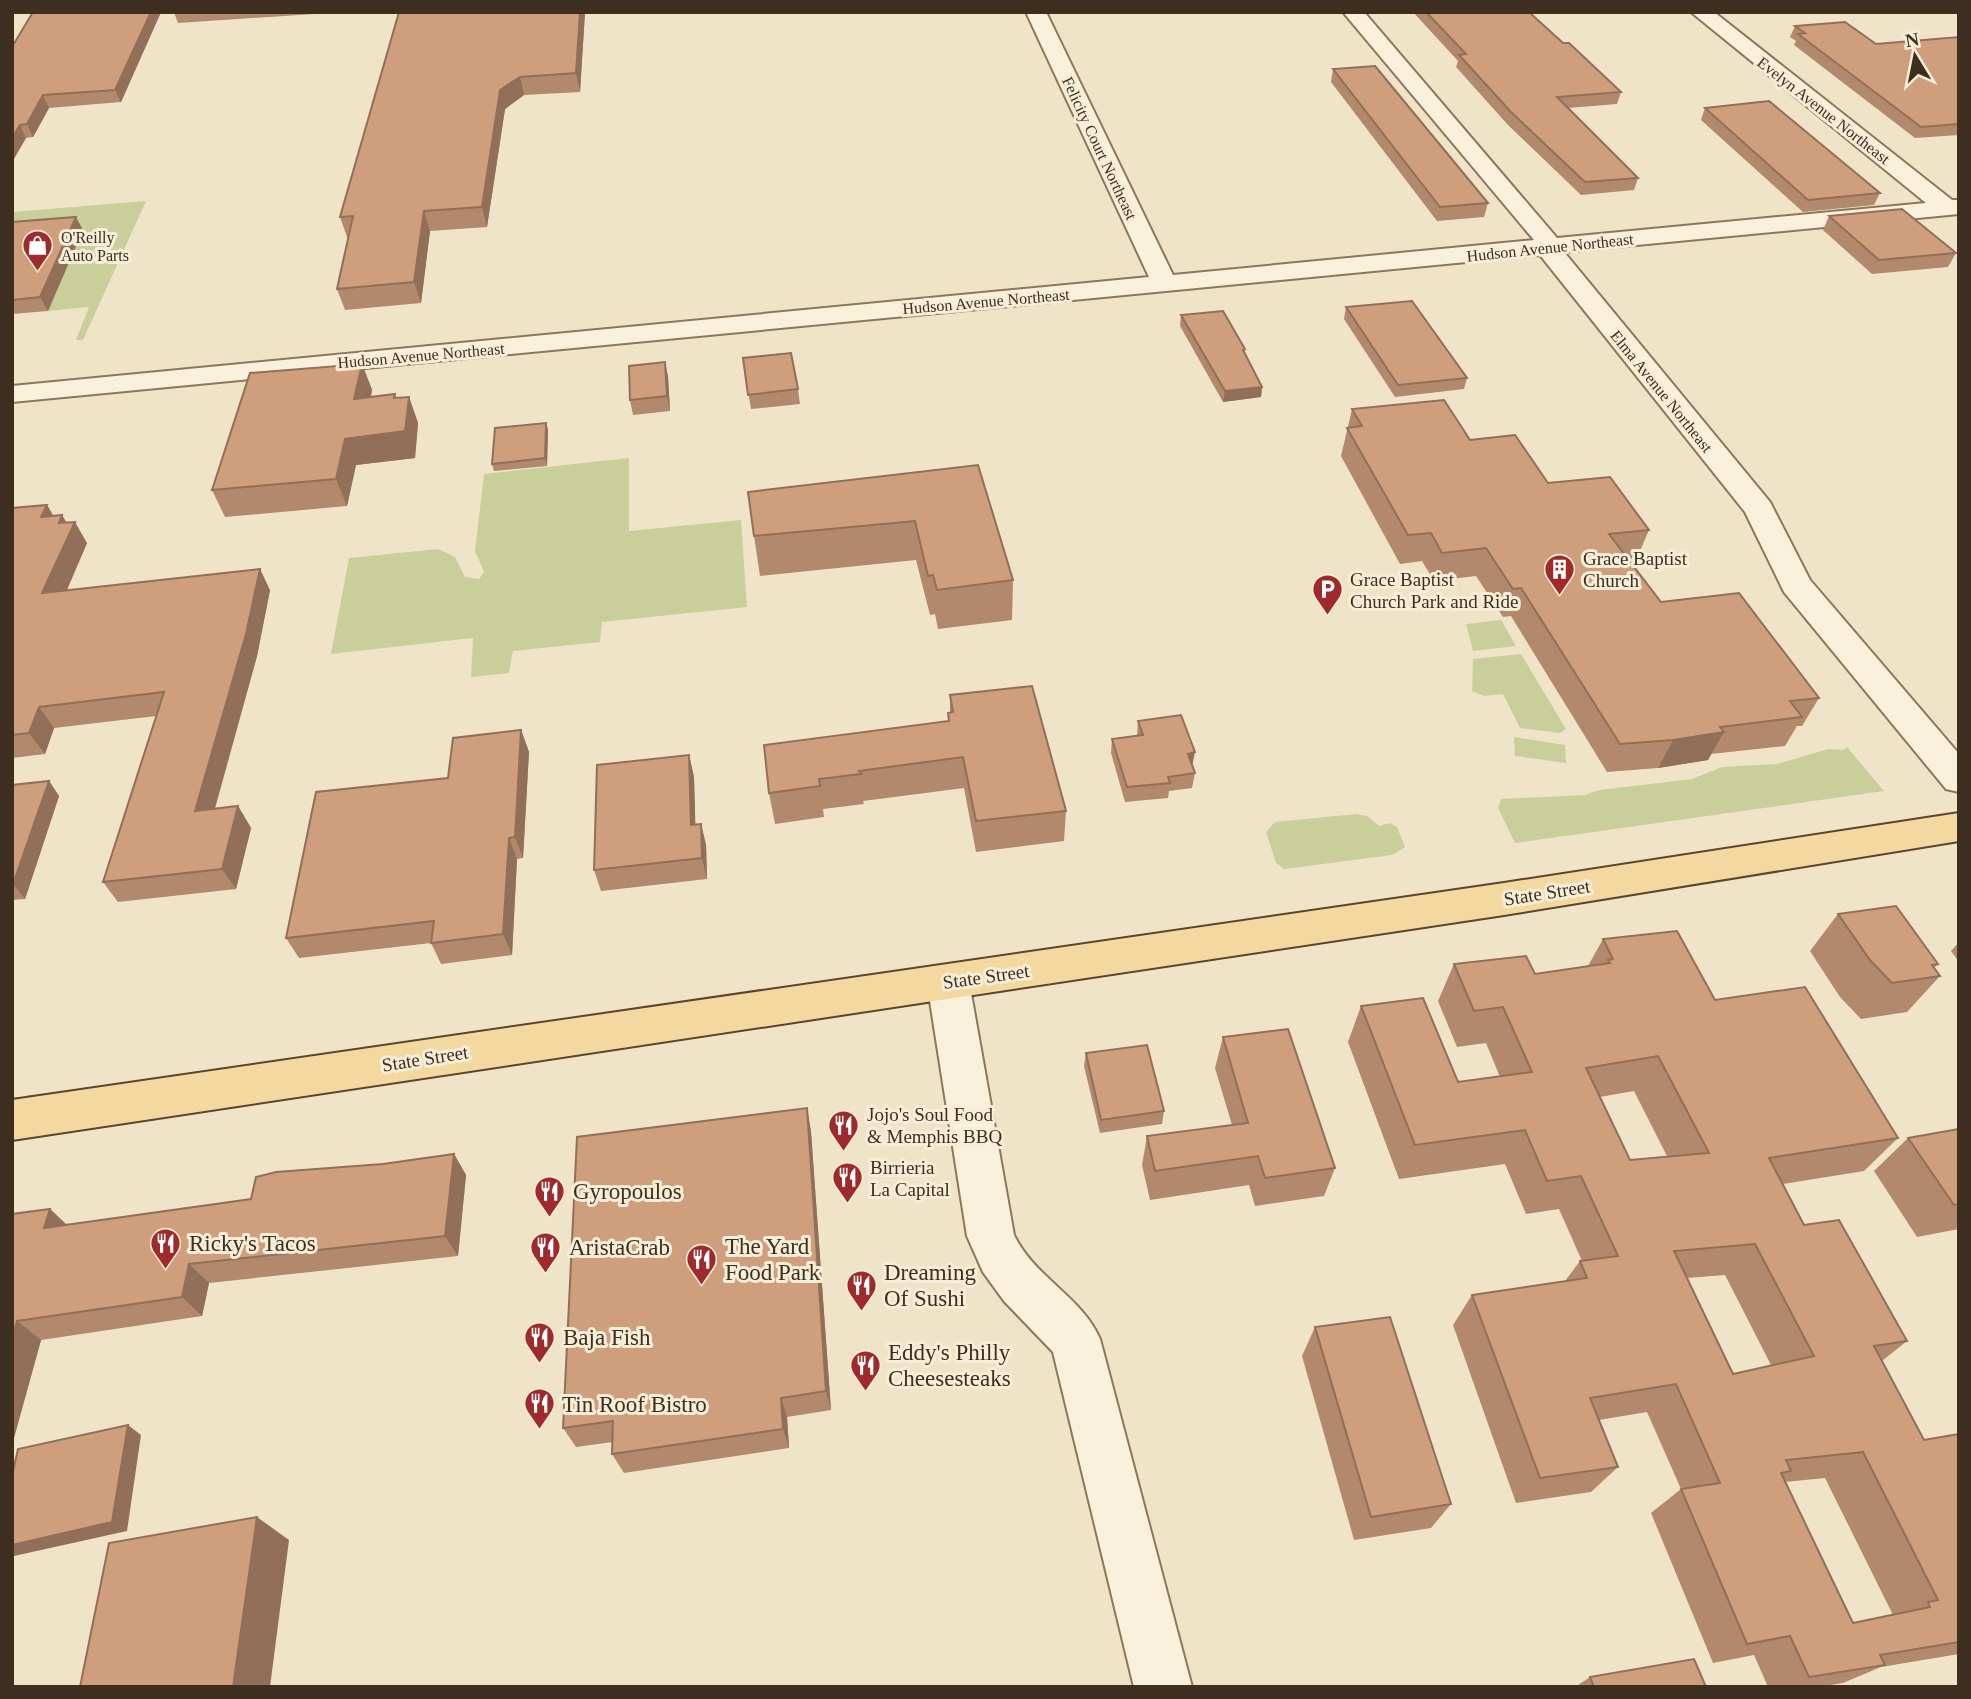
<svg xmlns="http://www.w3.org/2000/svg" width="1971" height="1699" font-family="'Times New Roman',serif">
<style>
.green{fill:#c9cf9b}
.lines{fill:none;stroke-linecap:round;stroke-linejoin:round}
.minor-casing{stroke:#8d765c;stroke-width:4}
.major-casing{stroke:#5b4430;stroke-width:4}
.minor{fill:#faf1dc;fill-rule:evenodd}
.major{fill:#f3d9a0;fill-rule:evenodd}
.wall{fill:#b2896c;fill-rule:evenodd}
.shaded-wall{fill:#916f58}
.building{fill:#cf9f7d;stroke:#916f58;stroke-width:2;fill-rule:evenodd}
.labels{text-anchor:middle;stroke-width:6;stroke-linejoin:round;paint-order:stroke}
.far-street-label{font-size:16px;fill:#3d2e20;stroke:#f7eed8}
.far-poi-label{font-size:16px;fill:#3d2e20;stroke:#f7eed8;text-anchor:start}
.poi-label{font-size:19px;fill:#3d2e20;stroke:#f7eed8;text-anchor:start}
.street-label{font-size:19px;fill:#3d2e20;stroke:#f7eed8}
.near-poi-label{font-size:23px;fill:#3d2e20;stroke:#f7eed8;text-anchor:start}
</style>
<rect width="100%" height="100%" fill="#f0e4c8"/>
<!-- green -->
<g class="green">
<path d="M146,201L83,340H76L89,307L48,311L83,230L12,236V212Z"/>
<path d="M629,458V531L741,520L747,607L602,622L600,642L513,651L509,673L471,677L473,638L331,654L349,558L438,549L455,557L465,577L479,579L484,572L475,551L484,474Z"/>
<path d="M1501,620L1516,646L1473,651L1466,624Z"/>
<path d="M1521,654L1566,729L1560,733L1520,728L1503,694L1484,696L1472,691L1473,659Z"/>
<path d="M1514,737L1565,745L1566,763L1515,756Z"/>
<path d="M1847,747L1884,791L1515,843L1498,808L1501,799L1585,795L1599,790L1692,779L1722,767L1777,764L1828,749L1844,750Z"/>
<path d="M1356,814L1367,816L1379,826L1390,823L1397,827L1405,847L1392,855L1284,869L1276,863L1266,832L1275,822Z"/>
</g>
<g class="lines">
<defs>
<g id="minor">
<path d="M1026,12H1046L1173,275L1534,240L1343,12H1364L1557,238L1926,203L1691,12H1714L1952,200H1959V214L1564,252L1770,502L1810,580L1959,754V792L1946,789L1784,592L1745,512L1540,255L12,402V386L1149,277Z"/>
<path d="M948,965L963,970L969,982L1014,1235C1034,1277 1082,1297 1100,1339L1192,1687H1134L1053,1352L1004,1301L983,1272L967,1236L927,982L933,970Z"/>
</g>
<path id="major" d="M1959,813V841L1504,915L12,1140V1100L1504,883Z"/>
</defs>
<!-- minor casing -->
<use href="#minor" class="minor-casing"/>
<!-- major casing -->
<use href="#major" class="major-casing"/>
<!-- minor -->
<use href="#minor" class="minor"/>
<!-- major -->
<use href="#major" class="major"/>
</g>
<!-- wall -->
<g class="wall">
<path d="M161,12L121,102L49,108L33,137L26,138L12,162V47Z"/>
<path d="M174,12H345L178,23Z"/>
<path d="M585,12L580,92L524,95L505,109L487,227L430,231L421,303L345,310L337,289L348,237H347L340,217Z"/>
<path d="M1413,12H1509L1563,43L1621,92L1617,104L1568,108L1638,178L1634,190L1581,195L1508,125L1456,67L1458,61Z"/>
<path d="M1795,26L1876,44L1959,37V135L1915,138L1794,45L1796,41L1790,37Z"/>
<path d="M1333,69L1488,203L1484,217L1437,221L1331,82Z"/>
<path d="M1705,108L1880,193L1874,205L1803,212L1701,120Z"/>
<path d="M1829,216L1956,253L1948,267L1872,274L1823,230Z"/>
<path d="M12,222L83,230L48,311L12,314Z"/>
<path d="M1346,307L1467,378L1464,389L1395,397L1344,319Z"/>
<path d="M1181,315L1245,349V354L1262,387L1261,397L1223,402L1180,326Z"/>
<path d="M743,358L798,389L800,404L751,409Z"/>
<path d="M665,362L668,377L670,411L633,415L630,400Z"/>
<path d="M362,364L372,390L371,397L395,394L396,398L409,397L418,423L415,458L356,465L347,506L225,517L212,490Z"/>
<path d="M1352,409L1470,440L1548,483L1649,530L1637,558L1628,559L1661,602L1819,698L1802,726H1797L1785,746L1711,754L1708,760L1658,768L1607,772L1511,616L1503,617L1476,576L1434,581L1422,561L1400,564L1341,456Z"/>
<path d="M546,423L548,430L547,466L494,471L492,464Z"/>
<path d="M978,465L1013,580L1012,620L938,629L935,614L930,615L916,560L760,576L754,536Z"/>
<path d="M47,505L53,516L67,522L87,543L67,590H270L257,656L215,809L238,806L251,828L236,889L118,902L103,882L156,716L54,728L45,754L12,758V508Z"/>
<path d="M950,695L1066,811L1064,841L976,852L964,788L863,801L864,804L823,809L824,817L775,824L769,793L948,721V713H950Z"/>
<path d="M1138,721L1192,767L1195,773L1192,788L1169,791L1168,798L1125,802L1111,753L1112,739L1137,735Z"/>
<path d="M521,730L529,752L523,858L517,859L512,955L441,964L431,943L299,958L286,938L448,778Z"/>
<path d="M689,755L694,777L695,824H701L706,845L707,879L601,891L594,870Z"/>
<path d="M49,781L59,796L25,899L12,900V785Z"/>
<path d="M1838,914L1938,964L1934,968L1940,976L1907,1012L1861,1019L1840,997L1810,951Z"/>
<path d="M1603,939L1715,1000L1898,1138L1864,1171L1783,1184L1804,1225L1907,1341L1882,1361L1924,1440L1959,1434V1654L1881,1667L1843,1683L1818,1687H1768L1754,1655L1713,1663L1651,1513L1681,1489L1647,1412L1599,1420L1618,1467L1591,1492L1516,1503L1453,1325L1472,1295L1565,1281L1580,1261H1582L1559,1209L1526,1214L1505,1164L1399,1179L1348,1042L1361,1006L1458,1082L1500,1077L1486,1043L1457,1047L1438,1001L1454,964L1535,974L1588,966ZM1634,1091L1667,1156L1630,1160L1600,1097ZM1725,1275L1771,1365L1733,1374L1687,1278ZM1825,1478L1893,1615L1853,1623L1785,1482Z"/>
<path d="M1959,942V962L1951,951Z"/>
<path d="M1223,1037L1335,1168L1324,1196L1255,1206L1249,1185L1150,1200L1142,1165L1147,1136L1232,1125L1215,1068Z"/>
<path d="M1086,1053L1164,1111L1162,1124L1100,1133L1084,1066Z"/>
<path d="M807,1108L811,1132L831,1410L787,1417L789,1448L624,1473L612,1454L613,1442L576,1447L563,1428Z"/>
<path d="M1959,1129V1229L1917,1237L1874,1171L1908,1138Z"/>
<path d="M454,1154L466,1175L458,1256L209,1283L202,1316L41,1340L12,1445V1214L50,1209L67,1225L251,1199L383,1164Z"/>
<path d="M1315,1327L1451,1504L1431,1528L1354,1540L1302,1356Z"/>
<path d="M1590,1677L1706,1687H1575Z"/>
</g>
<!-- shaded-wall -->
<g class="shaded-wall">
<path d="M151,12H161L121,102L115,90Z"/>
<path d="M580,12H585L580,92L576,73Z"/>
<path d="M520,77L524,95L505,109L487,227L482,207L500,90Z"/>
<path d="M43,95L49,108L33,137L27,124Z"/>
<path d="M20,125L26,138L12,162V138Z"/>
<path d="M424,211L430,231L421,303L414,282Z"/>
<path d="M76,217L83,230L48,311L40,297Z"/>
<path d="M665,362L668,377L670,411L667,396Z"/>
<path d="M362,364L372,390L364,425L354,399Z"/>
<path d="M1262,387L1261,397L1223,402L1225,391Z"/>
<path d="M409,397L418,423L415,458L356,465L347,506L336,479L345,439Z"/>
<path d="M546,423L548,430L547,466L545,458Z"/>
<path d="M47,505L60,527L41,517Z"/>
<path d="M62,515L71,530L75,522L87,543L56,615L42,593L59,523Z"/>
<path d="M260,569L270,590L257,656L208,832L195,811Z"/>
<path d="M39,707L54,728L45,754L29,733Z"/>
<path d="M521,730L529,752L523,858L515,837Z"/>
<path d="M1724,732L1708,760L1658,768L1673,740Z"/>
<path d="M1195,752L1192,767L1188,754Z"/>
<path d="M689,755L694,777L696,846L691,825Z"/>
<path d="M49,781L59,796L25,899L13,884Z"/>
<path d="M238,806L251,828L236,889L222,869Z"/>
<path d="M701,824L706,845L707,879L702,858Z"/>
<path d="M509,838L517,859L512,955L503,934Z"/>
<path d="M807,1108L811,1132L831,1410L826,1391Z"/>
<path d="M454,1154L466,1175L458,1256L445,1236Z"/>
<path d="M50,1209L72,1230L44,1228Z"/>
<path d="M189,1264L209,1283L202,1316L182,1297Z"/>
<path d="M17,1321L41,1340L12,1445V1338Z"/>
<path d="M781,1398L787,1417L789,1448L783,1429Z"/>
<path d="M128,1425L141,1435L127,1531L14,1556L12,1555V1545Z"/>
<path d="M257,1517L289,1540L270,1687H233Z"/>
</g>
<!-- building -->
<g class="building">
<path d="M33,12H151L115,90L43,95L27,124L20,125L12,138V47Z"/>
<path d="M399,12H580L576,73L520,77L500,90L482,207L424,211L414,282L337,289L353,216L340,217Z"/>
<path d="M1426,12H1529L1563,43H1569L1621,92L1557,97L1638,178L1585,182L1511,112L1459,55L1466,54Z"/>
<path d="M1845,22L1876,44L1959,37V124L1921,127L1798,34L1805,33L1795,26Z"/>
<path d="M1375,66L1488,203L1440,207L1333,69Z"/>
<path d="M1769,101L1880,193L1808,200L1705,108Z"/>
<path d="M1902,209L1956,253L1879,260L1829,216Z"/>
<path d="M76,217L40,297L12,300V222Z"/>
<path d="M1412,301L1467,378L1398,385L1346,307Z"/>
<path d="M1223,311L1245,349L1243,350L1262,387L1225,391L1181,315Z"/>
<path d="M791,353L798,389L748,395L743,358Z"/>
<path d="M665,362L667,396L630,400L629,366Z"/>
<path d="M362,364L354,399L395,394L394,398L409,397L405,431L345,439L336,479L212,490L250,373Z"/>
<path d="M1444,400L1470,440L1515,435L1548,483L1610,477L1649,530L1609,534L1661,602L1739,593L1819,698L1790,701L1802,717L1720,727L1724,732L1673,740L1620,744L1521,588L1513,589L1486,548L1442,553L1431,533L1408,535L1347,428L1362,426L1352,409Z"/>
<path d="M546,423L545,458L492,464L495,428Z"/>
<path d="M978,465L1013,580L937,590L933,575L928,576L915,521L754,536L748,492Z"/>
<path d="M47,505L41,517L62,515L59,523L75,522L42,593L260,569L246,634L195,811L238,806L222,869L103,882L164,692L39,707L29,733L12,735V508Z"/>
<path d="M1032,686L1066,811L976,821L963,757L859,771L861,774L819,779L820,786L769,793L764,745L949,721L948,713L953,712L950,695Z"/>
<path d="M1181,715L1195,752L1188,754L1195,773L1168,777L1170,783L1127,787L1112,739L1143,735L1138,721Z"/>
<path d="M521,730L515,837L509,838L503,934L431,943L434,921L286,938L316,792L448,778L453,738Z"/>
<path d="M689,755L691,825L701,824L702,858L594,870L597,765Z"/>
<path d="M49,781L13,884H12V785Z"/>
<path d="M1896,906L1938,964L1932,965L1940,976L1892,983L1870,960L1838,914Z"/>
<path d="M1677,931L1715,1000L1805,987L1898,1138L1769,1158L1804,1225L1839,1220L1907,1341L1874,1346L1924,1440L1959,1434V1642L1880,1655L1885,1665L1809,1677L1790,1636L1747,1644L1681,1489L1720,1483L1676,1384L1590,1398L1618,1467L1540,1478L1472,1295L1587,1278L1580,1261L1618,1256L1581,1176L1547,1181L1525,1130L1415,1145L1361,1006L1423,998L1458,1082L1532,1072L1503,1007L1474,1011L1454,964L1526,956L1535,974L1610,963L1608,960L1613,959L1603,939ZM1658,1056L1709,1153L1630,1160L1586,1068ZM1755,1244L1814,1356L1733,1374L1674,1251ZM1863,1452L1938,1600L1928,1602L1930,1607L1853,1623L1781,1473L1791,1471L1786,1460Z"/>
<path d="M1288,1029L1335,1168L1265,1178L1258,1156L1155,1171L1147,1136L1248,1123L1223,1037Z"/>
<path d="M1147,1045L1164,1111L1101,1120L1086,1053Z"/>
<path d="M807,1108L826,1391L781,1398L783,1429L612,1454L613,1421L563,1428L577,1137Z"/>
<path d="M1959,1129V1204L1954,1205L1908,1138Z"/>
<path d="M454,1154L445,1236L189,1264L182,1297L17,1321L12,1338V1214L50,1209L44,1228L251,1199L256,1177L276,1172L383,1164Z"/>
<path d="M1390,1317L1451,1504L1371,1517L1315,1327Z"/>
<path d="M128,1425L112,1522L12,1545V1476L18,1449Z"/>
<path d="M257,1517L233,1687H80L109,1543Z"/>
<path d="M1694,1659L1706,1687H1594L1590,1677Z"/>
</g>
<!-- icons -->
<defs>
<symbol id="shop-pin" viewBox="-11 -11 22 30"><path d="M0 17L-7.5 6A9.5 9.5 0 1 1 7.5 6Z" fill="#9e2a2b" stroke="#f7eed8"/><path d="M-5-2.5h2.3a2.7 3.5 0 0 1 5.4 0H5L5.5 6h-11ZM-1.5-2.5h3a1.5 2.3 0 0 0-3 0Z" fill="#fff"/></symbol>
<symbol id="building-pin" viewBox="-11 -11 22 30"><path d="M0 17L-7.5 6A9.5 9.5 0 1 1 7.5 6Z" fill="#9e2a2b" stroke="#f7eed8"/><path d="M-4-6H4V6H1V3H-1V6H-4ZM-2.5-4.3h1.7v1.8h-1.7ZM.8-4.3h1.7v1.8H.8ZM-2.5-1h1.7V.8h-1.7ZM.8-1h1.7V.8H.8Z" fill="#fff"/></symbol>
<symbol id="parking-pin" viewBox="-11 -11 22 30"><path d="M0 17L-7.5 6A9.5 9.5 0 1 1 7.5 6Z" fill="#9e2a2b" stroke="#f7eed8"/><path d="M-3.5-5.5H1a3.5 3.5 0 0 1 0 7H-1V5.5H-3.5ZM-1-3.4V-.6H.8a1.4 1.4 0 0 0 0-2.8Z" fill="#fff"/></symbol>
<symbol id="restaurant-pin" viewBox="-11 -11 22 30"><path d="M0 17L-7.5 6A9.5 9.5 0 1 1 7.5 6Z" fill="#9e2a2b" stroke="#f7eed8"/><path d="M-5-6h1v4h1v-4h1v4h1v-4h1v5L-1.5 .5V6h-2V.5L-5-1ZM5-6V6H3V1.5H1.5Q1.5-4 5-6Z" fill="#fff"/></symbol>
</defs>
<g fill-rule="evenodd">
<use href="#shop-pin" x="20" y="228" width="35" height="47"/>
<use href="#building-pin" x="1542" y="552" width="35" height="47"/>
<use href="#parking-pin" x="1310" y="572" width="35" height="47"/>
<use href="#restaurant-pin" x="826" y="1108" width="35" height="47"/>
<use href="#restaurant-pin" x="830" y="1160" width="35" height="47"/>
<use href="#restaurant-pin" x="532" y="1174" width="35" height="47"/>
<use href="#restaurant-pin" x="148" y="1226" width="35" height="47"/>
<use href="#restaurant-pin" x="528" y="1230" width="35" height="47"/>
<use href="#restaurant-pin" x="684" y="1242" width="35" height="47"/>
<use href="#restaurant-pin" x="844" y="1268" width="35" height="47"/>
<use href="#restaurant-pin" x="522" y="1320" width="35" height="47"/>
<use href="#restaurant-pin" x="848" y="1348" width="35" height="47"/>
<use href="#restaurant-pin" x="522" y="1386" width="35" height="47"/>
</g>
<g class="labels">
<!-- far-street labels -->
<g class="far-street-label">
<text transform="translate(1824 110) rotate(38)" y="6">Evelyn Avenue Northeast</text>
<text transform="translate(1100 148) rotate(65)" y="6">Felicity Court Northeast</text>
<text transform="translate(1550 247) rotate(-6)" y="6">Hudson Avenue Northeast</text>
<text transform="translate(986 301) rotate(-5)" y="6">Hudson Avenue Northeast</text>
<text transform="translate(421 355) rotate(-5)" y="6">Hudson Avenue Northeast</text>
<text transform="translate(1662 391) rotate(51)" y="6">Elma Avenue Northeast</text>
</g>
<!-- far-poi labels -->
<g class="far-poi-label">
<text x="61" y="243">O'Reilly<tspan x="61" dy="18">Auto Parts</tspan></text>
</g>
<!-- poi labels -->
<g class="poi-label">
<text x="1583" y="565">Grace Baptist<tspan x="1583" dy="22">Church</tspan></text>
<text x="1350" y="586">Grace Baptist<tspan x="1350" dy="22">Church Park and Ride</tspan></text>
<text x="867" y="1121">Jojo's Soul Food<tspan x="867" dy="22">&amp; Memphis BBQ</tspan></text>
<text x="870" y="1174">Birrieria<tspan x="870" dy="22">La Capital</tspan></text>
</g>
<!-- street labels -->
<g class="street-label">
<text transform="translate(1547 892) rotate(-9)" y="7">State Street</text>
<text transform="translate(986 976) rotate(-8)" y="7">State Street</text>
<text transform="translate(425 1058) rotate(-9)" y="7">State Street</text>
</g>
<!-- near-poi labels -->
<g class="near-poi-label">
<text x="573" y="1199">Gyropoulos</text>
<text x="189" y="1251">Ricky's Tacos</text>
<text x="725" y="1254">The Yard<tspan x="725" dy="26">Food Park</tspan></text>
<text x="569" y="1255">AristaCrab</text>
<text x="884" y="1280">Dreaming<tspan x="884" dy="26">Of Sushi</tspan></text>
<text x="563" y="1345">Baja Fish</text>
<text x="888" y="1360">Eddy's Philly<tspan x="888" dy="26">Cheesesteaks</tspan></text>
<text x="562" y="1412">Tin Roof Bistro</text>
</g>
</g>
<!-- border -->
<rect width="1971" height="1699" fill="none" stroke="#3d2e20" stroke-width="28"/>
<!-- north arrow -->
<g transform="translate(1915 56) rotate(350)" stroke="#f7eed8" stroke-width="5" paint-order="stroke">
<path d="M0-5L12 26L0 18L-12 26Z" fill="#3d2e20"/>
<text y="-10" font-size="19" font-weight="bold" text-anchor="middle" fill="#3d2e20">N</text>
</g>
</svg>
